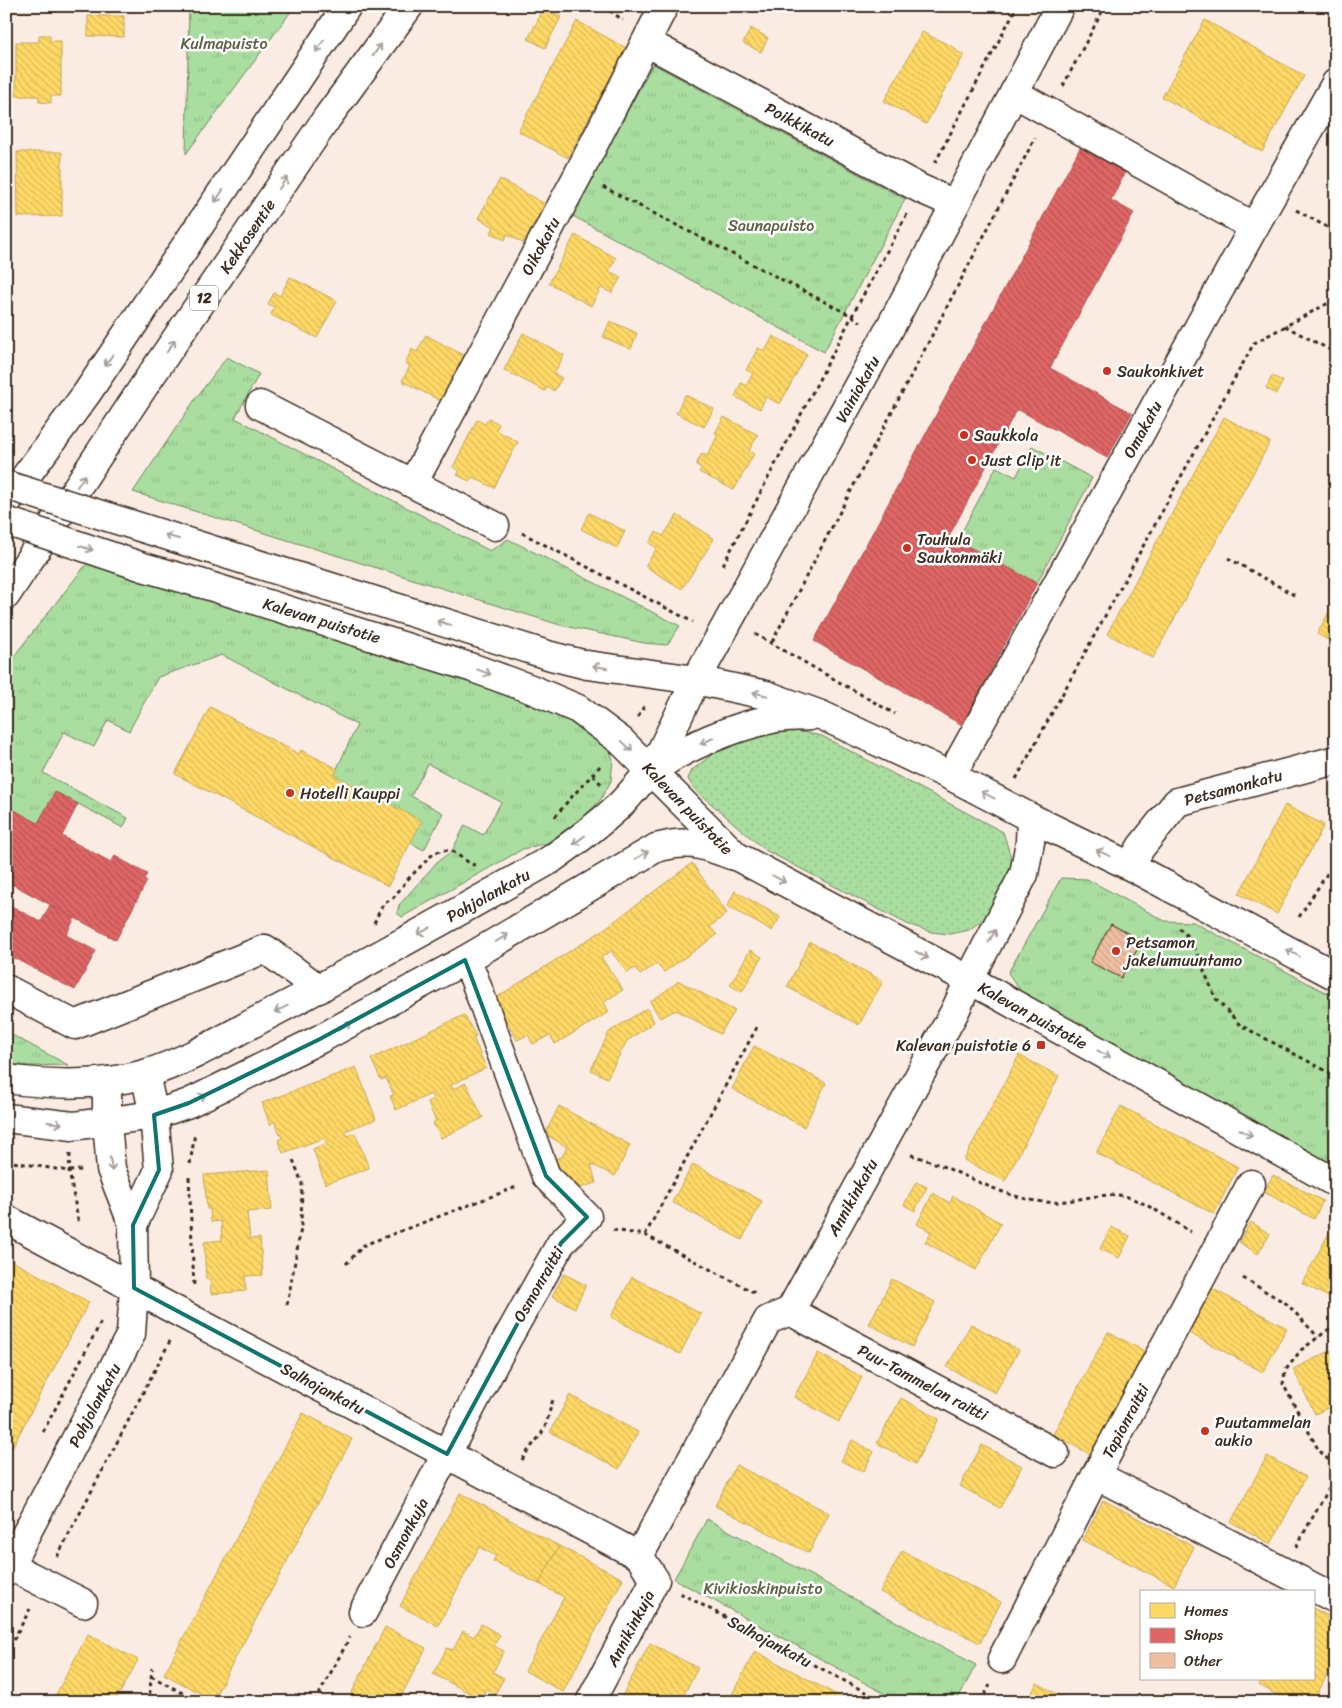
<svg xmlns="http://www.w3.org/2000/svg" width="1342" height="1708" font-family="Sriracha,sans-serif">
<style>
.grass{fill:url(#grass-dots);stroke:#72845f}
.park{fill:url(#park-tufts);stroke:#72845f}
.homes{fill:url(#homes-back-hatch);stroke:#c4a450}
.shops{fill:url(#shops-back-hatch);stroke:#ae5450}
.building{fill:url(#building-back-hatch);stroke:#3b2a1e}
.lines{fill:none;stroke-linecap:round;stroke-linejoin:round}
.minor-casing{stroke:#3b2a1e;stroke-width:31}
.major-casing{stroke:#3b2a1e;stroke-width:31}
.highway-casing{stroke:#3b2a1e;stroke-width:31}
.path{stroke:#3b2a1e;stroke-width:3;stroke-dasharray:4 4;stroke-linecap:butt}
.minor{stroke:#fff;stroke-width:28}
.major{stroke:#fff;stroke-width:28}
.highway{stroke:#fff;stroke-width:28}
.major-bridge-casing{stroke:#3b2a1e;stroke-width:31;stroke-linecap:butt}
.major-bridge{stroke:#fff;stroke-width:28}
.oneway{stroke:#a79f9a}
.marked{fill:none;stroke:#0f766e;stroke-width:4;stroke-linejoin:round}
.poi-dot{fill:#c8321e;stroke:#fff;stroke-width:2}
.labels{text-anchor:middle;stroke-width:5;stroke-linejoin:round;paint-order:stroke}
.shield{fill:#fff;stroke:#766a62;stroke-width:1}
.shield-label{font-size:15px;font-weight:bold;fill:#3b2a1e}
.park-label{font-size:16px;fill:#5c6045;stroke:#fff}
.street-label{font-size:16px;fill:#3b2a1e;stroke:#fff}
.poi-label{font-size:16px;fill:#3b2a1e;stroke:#fff;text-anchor:start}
</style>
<defs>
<pattern id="grass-dots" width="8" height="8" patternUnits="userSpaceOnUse" patternTransform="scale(1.25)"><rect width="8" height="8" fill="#a9dea0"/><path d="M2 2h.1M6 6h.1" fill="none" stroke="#92bf89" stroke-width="1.8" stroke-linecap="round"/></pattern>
<pattern id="park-tufts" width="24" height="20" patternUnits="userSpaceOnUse" patternTransform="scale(1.25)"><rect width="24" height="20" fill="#a9dea0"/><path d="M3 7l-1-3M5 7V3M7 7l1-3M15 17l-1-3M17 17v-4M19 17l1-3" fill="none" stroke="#92bf89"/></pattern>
<pattern id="homes-back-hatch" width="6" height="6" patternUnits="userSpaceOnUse" patternTransform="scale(1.25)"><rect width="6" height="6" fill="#ffd966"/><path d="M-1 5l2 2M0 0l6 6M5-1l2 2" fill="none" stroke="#dbba58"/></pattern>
<pattern id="shops-back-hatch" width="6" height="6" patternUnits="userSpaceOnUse" patternTransform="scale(1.25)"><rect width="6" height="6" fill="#e06666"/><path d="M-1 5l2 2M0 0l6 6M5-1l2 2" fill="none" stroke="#b75453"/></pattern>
<pattern id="building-back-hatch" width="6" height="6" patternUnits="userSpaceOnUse" patternTransform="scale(1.25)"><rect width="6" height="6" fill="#f0bea1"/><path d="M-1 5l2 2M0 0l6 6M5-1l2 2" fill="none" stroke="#cfa38a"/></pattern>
</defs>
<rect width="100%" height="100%" fill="#faece3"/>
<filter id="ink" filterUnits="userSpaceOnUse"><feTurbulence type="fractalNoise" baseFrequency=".02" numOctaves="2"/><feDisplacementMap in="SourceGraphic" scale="10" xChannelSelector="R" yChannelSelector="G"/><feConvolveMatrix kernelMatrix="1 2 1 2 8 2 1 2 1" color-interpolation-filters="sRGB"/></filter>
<g filter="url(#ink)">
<!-- grass -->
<path class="grass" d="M786,729L822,736L1003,832L1013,864L985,918L969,930L950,934L931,932L907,924L765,850L694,789L688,779L692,770L713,754L739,740Z"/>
<!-- park -->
<g class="park">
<path d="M189,6H295L186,154Z"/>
<path d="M653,64L905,199L824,352L571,215Z"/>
<path d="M227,357L259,374L235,418L490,551L508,539L680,626L667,645L644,643L560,625L133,492L196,398Z"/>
<path d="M1032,446L1092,478L1037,583L957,541L996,467L1016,477Z"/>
<path d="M89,561L485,683L572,721L607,745L613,759L611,781L601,799L584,817L547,843L523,849L402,917L397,913L399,905L437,862L452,851L465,825L483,835L501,802L428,764L411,796L443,813L424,850L410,843L334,775L357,725L222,655L158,677L129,731L108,720L94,747L64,732L43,773L128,818L123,828L56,792L38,823L7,807L6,808V666Z"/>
<path d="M1061,878L1087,879L1165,921L1193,922L1336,998V1166L1022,993L1008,973Z"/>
<path d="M6,1032L14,1036L68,1065L29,1066L6,1063Z"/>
<path d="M707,1519L976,1665L956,1702H900L674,1579Z"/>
</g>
<!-- homes -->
<g class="homes">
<path d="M544,8L561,17L545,48L528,39Z"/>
<path d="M88,16H124V37L88,36Z"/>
<path d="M1205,20L1304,76L1262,152L1162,97Z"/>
<path d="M577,21L626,48L568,158L518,131Z"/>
<path d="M751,28L768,38L761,52L743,43Z"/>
<path d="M922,32L955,48L956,51L964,55L926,124L884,101Z"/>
<path d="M39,35H50V41H61V96H51V103L39,102V96H16V42H39Z"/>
<path d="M17,152H62V216L18,217Z"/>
<path d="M500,179L545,204L523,243L507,234L505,240L491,233L494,227L478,218Z"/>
<path d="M575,235L616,258L609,271L621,277L612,293L601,288L591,306L549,283Z"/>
<path d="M290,277L337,301L317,338L271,315L274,307L268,304L274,293L280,296Z"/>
<path d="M610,321L637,333L631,349L603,337Z"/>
<path d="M523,333L564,355L554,374L562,378L554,391L547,387L545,391L504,370Z"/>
<path d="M426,335L465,356L441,401L402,381L410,366L405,363L412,349L417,352Z"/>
<path d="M773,336L807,354L780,404L766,397L760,409L735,397L741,383L746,386L753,373L746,370L758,348L765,351Z"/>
<path d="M1272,376L1283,381L1276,394L1266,388Z"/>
<path d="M685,395L714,409L704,427L676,413Z"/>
<path d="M724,417L758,435L749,451L754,454L734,490L699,472L702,468L696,465L702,453L707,456L718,435L715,433Z"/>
<path d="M1224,417L1270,442L1153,658L1107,634Z"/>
<path d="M489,418L499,424L496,430L518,442L494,488L472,477L469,481L457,475L460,471L453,467L477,420L485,424Z"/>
<path d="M589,513L625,531L617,548L581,529Z"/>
<path d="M677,515L714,539L682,589L645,566L657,548L649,543L656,532L663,536Z"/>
<path d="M1336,599V644L1317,634Z"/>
<path d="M210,707L299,754L301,750L338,769L334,775L422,821L388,886L175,774Z"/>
<path d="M1285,805L1324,825L1277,914L1239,894Z"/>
<path d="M692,863L727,913L710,927L717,935L664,972L656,964L640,975L635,968L627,973L611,951L601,957L623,990L604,1002L609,1012L555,1044L550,1035L533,1044L528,1035L517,1040L494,999L600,932Z"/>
<path d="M735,891L780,917L772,931L727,906Z"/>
<path d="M810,942L883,981L859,1025L787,987Z"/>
<path d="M750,950L762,957L742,992L730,985Z"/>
<path d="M679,981L735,1011L720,1034L676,1010L660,1018L650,1002Z"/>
<path d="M647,1008L654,1022L627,1041L607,1078L591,1070L609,1032Z"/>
<path d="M464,1015L476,1036L473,1037L486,1068L451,1085L453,1089L466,1083L483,1118L441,1138L433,1123L436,1121L427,1102L433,1099L431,1094L396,1110L390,1096L394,1095L386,1078L381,1080L371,1059Z"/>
<path d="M754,1046L826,1083L804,1127L732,1089Z"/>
<path d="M1019,1055L1059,1076L1005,1181L964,1160Z"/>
<path d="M356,1067L376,1119L345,1131L347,1136L355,1133L369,1168L325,1184L313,1149L327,1143L324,1138L283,1153L278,1140L282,1138L274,1121L270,1125L262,1103Z"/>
<path d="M559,1106L630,1145L615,1176L591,1164L596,1183L564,1193L553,1159L562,1157L567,1147L545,1134Z"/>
<path d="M1121,1106L1238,1167L1214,1214L1096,1153Z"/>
<path d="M693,1164L762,1201L742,1240L672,1202Z"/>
<path d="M269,1170L272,1210L247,1212L250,1239L260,1238L263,1275L245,1276L246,1291L211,1294L210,1279H206L204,1242L222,1240L221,1221L211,1222L210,1209H207L204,1175Z"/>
<path d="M1273,1175L1323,1201L1314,1219L1264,1192Z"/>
<path d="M916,1182L927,1187L915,1211L904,1205Z"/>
<path d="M933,1193L950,1203L953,1196L1001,1223L976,1270L925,1242L931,1232L917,1224Z"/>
<path d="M1336,1220V1301L1302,1283Z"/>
<path d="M1251,1222L1270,1234L1258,1254L1239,1242Z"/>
<path d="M1111,1227L1130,1236L1119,1258L1100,1249Z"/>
<path d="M6,1258L89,1302L6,1459Z"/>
<path d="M564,1274L586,1285L575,1308L552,1296Z"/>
<path d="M632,1277L701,1314L680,1354L611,1317Z"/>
<path d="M892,1279L935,1302L912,1347L869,1324Z"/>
<path d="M1211,1288L1287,1328L1263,1372L1187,1332Z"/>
<path d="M971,1324L1019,1350L995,1393L947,1367Z"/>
<path d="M1108,1332L1150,1354L1095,1457L1053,1434Z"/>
<path d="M1336,1348V1404L1315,1414L1293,1369Z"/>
<path d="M818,1353L862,1377L839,1422L794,1397Z"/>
<path d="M570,1395L638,1432L619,1469L550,1432Z"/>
<path d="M901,1398L939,1419L915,1464L877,1443Z"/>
<path d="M303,1413L352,1439L213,1700L164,1674Z"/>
<path d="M852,1440L874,1452L863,1472L841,1461Z"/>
<path d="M982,1445L1022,1466L1000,1508L960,1486Z"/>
<path d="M1267,1456L1306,1477L1271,1544L1231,1522Z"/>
<path d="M736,1465L829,1513L809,1553L715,1506Z"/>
<path d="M460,1493L559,1546L539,1584L493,1561L496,1556L479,1547L438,1626L400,1606Z"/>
<path d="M1103,1500L1194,1547L1174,1586L1083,1540Z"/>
<path d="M559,1546L623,1579L563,1692L525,1671L564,1597L539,1584Z"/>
<path d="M902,1551L1001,1602L980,1643L880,1592Z"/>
<path d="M1313,1608L1336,1620V1658L1313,1702H1291L1259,1685L1262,1679H1313Z"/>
<path d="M481,1624L500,1635L494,1646L504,1651L493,1672L504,1678L495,1694L486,1689L481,1699L433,1674L447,1648L453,1650L463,1631L474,1637Z"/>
<path d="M385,1627L426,1648L398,1702H347Z"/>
<path d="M88,1634L138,1660L115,1702H52Z"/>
<path d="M650,1643L698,1668L680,1702H619Z"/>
<path d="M755,1651L850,1702H736L730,1698Z"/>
<path d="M1037,1683L1072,1702H1027Z"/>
</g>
<!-- shops -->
<g class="shops">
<path d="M1080,148L1125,172L1111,200L1134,213L1050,368L1132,413L1107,458L1017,409L949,536L1037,583L962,725L814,641Z"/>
<path d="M55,792L78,804L62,836L111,862L115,856L147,874L144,879L147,881L116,940L6,881L7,806L38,823Z"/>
<path d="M6,903L41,922L50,905L75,918L66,935L96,951L75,990L6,954Z"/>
</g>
<!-- building -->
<path class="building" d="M1111,924L1142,941L1121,978L1090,962Z"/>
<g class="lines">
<defs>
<g id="minor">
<path d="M646,42L921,189L955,204"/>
<path d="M1014,93L1254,227"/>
<path d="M260,405L495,526"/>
<path d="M413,483L578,175L664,6"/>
<path d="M696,680L884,339L1060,6"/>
<path d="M951,776L1254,227L1336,83"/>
<path d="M1130,866L1141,847L1177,802L1336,760"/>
<path d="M6,989L75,1025L265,949L319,989"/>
<path d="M6,1219L184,1315L639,1556L655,1580L590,1702"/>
<path d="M790,1311L1055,1453"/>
<path d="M1096,1475L1336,1599"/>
<path d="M639,1556L768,1320L790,1311L955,1011L969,980L1024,874L1030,842L1031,818"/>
<path d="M10,1566L83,1603"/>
<path d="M363,1612L506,1341L561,1243L587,1217L546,1176L474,978L465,960"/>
<path d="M1002,1659L1096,1475L1251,1184"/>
</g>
<g id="major">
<path d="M219,552L551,656L587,665L696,680L766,695L821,715L951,776L1031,818L1130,866L1336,976"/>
<path d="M203,584L473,668L531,689L578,709L621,741L736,856L992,992L1336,1183"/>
<path d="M652,770L696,680"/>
<path d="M6,1079C52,1085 100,1087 145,1074C188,1061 228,1036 268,1015C363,966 456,913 550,860C574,843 597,826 619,806C631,795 640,780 653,770C682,748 736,726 772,719C784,716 797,717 810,716"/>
<path d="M6,1118L73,1126L154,1115L189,1103L320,1039L465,960L656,848C687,839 701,844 731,855"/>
<path d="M133,1225L159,1170L154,1115L145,1074"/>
<path d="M6,1572L131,1334L134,1288L133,1225L111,1169L107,1122V1081"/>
</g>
<g id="highway">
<path d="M6,503L87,393L347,6"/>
<path d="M6,595L148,380L327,118L409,6"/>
</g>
</defs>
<!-- minor casing -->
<use href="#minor" class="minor-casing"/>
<!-- major casing -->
<use href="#major" class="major-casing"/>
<!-- highway casing -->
<use href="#highway" class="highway-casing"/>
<!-- path -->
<g class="path">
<path d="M603,6L623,20"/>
<path d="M1063,86L1105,6"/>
<path d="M935,163L1017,6"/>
<path d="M603,187L852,316L861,322"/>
<path d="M1296,210L1336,232"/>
<path d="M1285,326L1336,353"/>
<path d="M522,533L693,622"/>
<path d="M1228,558L1296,596"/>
<path d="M723,565L852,316L907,214"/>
<path d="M755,634L895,714"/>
<path d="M772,642L1035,138"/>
<path d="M638,717L646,703"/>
<path d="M593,775L601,784"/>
<path d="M1016,779L1254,343L1336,299"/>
<path d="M555,817L568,801L602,764"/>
<path d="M1299,917L1336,860"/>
<path d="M374,923L383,904L393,898L408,879L433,854L442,850L452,851L471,864L478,866"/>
<path d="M1179,928L1187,936L1197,954L1216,999L1240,1025L1336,1076"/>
<path d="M70,1154L69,1171L79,1225"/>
<path d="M911,1155C955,1167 997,1197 1044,1202C1067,1204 1093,1194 1116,1195C1137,1195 1172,1221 1191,1232"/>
<path d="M6,1161L69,1171L82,1170"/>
<path d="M190,1164L195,1133"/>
<path d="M189,1177L194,1286"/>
<path d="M613,1230L645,1235L757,1294"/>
<path d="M645,1235L757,1027"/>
<path d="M346,1264L364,1245L519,1186"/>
<path d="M1243,1278L1287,1304L1318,1337"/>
<path d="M287,1305L301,1228L302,1183L292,1157"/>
<path d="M1336,1324L1301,1350L1285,1371L1283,1384L1318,1449L1336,1468"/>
<path d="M43,1432L101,1322"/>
<path d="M522,1460C528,1449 537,1441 543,1431C547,1425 550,1407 554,1397"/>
<path d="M1296,1547L1336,1476"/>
<path d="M57,1557L170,1341"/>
<path d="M680,1593L884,1702"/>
<path d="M6,1654L30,1609"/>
<path d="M151,1676L199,1702"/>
<path d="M149,1702L152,1668"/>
<path d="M315,1702L350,1637"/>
<path d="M981,1702L990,1685"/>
</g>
<!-- minor -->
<use href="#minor" class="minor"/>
<!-- major -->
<use href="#major" class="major"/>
<!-- highway -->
<use href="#highway" class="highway"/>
<defs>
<g id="major-bridge">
<path d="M6,485L219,552"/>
<path d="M6,521L143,567L203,584"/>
</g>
</defs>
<!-- major-bridge casing -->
<use href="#major-bridge" class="major-bridge-casing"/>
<!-- major-bridge -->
<use href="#major-bridge" class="major-bridge"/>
</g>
<!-- one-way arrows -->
<defs><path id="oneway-shaft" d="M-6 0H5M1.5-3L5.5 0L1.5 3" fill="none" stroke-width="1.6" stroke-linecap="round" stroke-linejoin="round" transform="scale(1.25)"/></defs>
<g class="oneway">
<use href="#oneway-shaft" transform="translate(320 46) rotate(124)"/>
<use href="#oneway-shaft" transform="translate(377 50) rotate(-54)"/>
<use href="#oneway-shaft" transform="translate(283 183) rotate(-56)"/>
<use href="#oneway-shaft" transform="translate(219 196) rotate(124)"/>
<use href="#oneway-shaft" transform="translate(171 346) rotate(-56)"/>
<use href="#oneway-shaft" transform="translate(109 360) rotate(124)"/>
<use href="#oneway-shaft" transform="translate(81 481) rotate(-57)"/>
<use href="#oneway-shaft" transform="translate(172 537) rotate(-163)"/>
<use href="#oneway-shaft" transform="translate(86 548) rotate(18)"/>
<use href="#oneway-shaft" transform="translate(444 623) rotate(-162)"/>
<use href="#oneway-shaft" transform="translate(600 667) rotate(-171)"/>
<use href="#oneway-shaft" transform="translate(484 672) rotate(20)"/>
<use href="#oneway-shaft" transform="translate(760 694) rotate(-167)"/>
<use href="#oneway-shaft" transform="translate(707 741) rotate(155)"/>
<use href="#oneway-shaft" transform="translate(627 746) rotate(43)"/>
<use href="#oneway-shaft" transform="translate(988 795) rotate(-152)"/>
<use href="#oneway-shaft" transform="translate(579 840) rotate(144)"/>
<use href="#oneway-shaft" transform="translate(1103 853) rotate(-155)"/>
<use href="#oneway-shaft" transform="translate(642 855) rotate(-30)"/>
<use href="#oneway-shaft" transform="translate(779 879) rotate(28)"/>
<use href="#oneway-shaft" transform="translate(424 931) rotate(151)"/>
<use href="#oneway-shaft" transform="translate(992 936) rotate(-62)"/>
<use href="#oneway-shaft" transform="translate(502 938) rotate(-31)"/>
<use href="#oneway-shaft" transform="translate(1293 953) rotate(-152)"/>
<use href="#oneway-shaft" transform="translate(922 955) rotate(28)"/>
<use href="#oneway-shaft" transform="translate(281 1009) rotate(153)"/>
<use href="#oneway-shaft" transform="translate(345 1026) rotate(-29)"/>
<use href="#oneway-shaft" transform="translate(1104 1054) rotate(29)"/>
<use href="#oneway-shaft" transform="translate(199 1098) rotate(-26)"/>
<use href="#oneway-shaft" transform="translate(55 1123) rotate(7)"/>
<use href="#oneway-shaft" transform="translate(1246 1133) rotate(29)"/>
<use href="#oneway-shaft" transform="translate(111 1164) rotate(81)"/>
</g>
</g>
<!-- marked area -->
<path class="marked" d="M465,960L546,1176L587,1217L561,1243L447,1454L134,1288L133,1225L159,1170L154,1115L189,1103L320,1039Z"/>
<!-- markers -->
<g class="poi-dot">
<circle cx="1107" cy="371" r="5"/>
<circle cx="964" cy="435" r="5"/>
<circle cx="972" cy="460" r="5"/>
<circle cx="907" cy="548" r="5"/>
<circle cx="290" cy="793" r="5"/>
<circle cx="1116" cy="951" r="5"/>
<rect x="1036" y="1040" width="10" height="10" rx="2.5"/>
<circle cx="1205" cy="1431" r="5"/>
</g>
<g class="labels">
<!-- shield labels -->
<rect class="shield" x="190" y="285.5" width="28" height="25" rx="4"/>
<g class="shield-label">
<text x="204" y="303">12</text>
</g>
<!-- park labels -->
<g class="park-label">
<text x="224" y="49">Kulmapuisto</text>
<text x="771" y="231">Saunapuisto</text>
<text x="763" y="1594">Kivikioskinpuisto</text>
</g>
<!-- street labels -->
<g class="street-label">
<text transform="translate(800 124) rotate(28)" y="6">Poikkikatu</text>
<text transform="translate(247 236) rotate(-56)" y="6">Kekkosentie</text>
<text transform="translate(540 246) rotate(-62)" y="6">Oikokatu</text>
<text transform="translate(857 389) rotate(-61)" y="6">Vainiokatu</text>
<text transform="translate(1142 429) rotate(-61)" y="6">Omakatu</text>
<text transform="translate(322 620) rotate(17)" y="6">Kalevan puistotie</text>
<text transform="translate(1233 787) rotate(-15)" y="6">Petsamonkatu</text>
<text transform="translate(688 808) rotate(46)" y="6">Kalevan puistotie</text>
<text transform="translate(488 895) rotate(-29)" y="6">Pohjolankatu</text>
<text transform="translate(1033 1015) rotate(29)" y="6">Kalevan puistotie</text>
<text transform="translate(852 1197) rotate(-61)" y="6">Annikinkatu</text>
<text transform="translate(538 1284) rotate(-60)" y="6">Osmonraitti</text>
<text transform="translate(923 1382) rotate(28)" y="6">Puu-Tammelan raitti</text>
<text transform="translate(323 1388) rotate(28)" y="6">Salhojankatu</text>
<text transform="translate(94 1405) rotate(-62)" y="6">Pohjolankatu</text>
<text transform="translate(1125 1421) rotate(-62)" y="6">Tapionraitti</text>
<text transform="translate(405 1533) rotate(-62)" y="6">Osmonkuja</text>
<text transform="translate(630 1628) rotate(-62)" y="6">Annikinkuja</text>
<text transform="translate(770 1641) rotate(28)" y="6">Salhojankatu</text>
</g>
<!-- poi labels -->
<g class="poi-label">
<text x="1117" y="377">Saukonkivet</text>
<text x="974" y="441">Saukkola</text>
<text x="982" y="466">Just Clip'it</text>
<text x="917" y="545">Touhula<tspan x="917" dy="18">Saukonmäki</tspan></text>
<text x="300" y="799">Hotelli Kauppi</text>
<text x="1126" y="948">Petsamon<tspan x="1126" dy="18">jakelumuuntamo</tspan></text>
<text x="1031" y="1051" text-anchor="end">Kalevan puistotie 6</text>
<text x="1215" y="1428">Puutammelan<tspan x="1215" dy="18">aukio</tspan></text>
</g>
</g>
<!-- margin -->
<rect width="1342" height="1708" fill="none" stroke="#fff" stroke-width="25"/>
<rect x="12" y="12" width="1317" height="1683" fill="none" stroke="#3b2a1e" stroke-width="2" filter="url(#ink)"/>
<!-- legend -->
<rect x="1140" y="1590" width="175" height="90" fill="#ffffff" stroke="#b1aaa5"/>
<rect x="1150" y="1603" width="25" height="15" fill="#ffd966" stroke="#b1aaa5"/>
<text x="1184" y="1616" font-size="15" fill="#3b2a1e">Homes</text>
<rect x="1150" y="1628" width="25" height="15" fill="#e06666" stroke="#b1aaa5"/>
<text x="1184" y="1640" font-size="15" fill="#3b2a1e">Shops</text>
<rect x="1150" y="1653" width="25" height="15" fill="#f0bea1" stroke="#b1aaa5"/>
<text x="1184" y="1666" font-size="15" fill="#3b2a1e">Other</text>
</svg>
